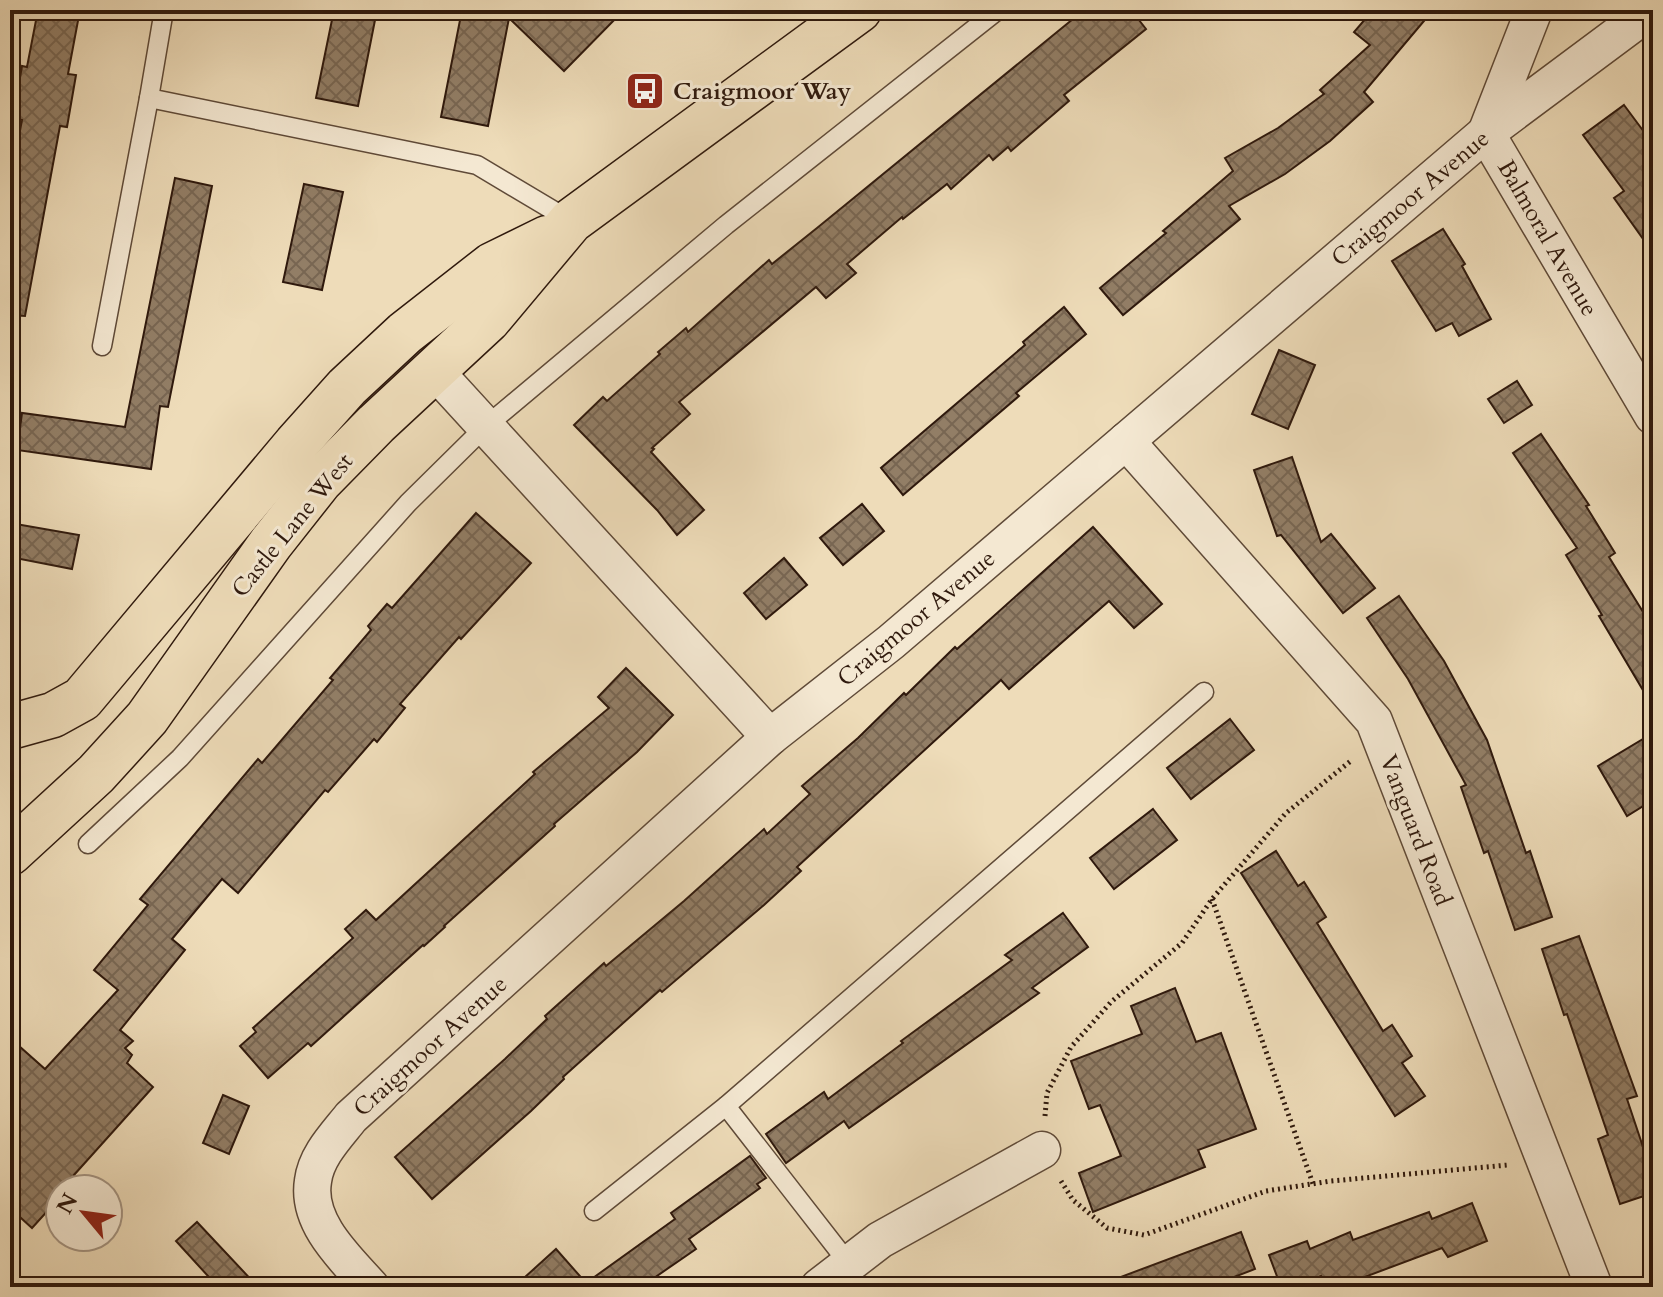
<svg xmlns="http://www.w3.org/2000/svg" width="1663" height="1297" font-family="Cardo,serif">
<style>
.building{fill:url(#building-cross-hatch);stroke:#2f190d;stroke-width:2}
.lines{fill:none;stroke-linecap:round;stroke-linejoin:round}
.service-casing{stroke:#5f4a38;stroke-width:21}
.minor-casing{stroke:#5f4a38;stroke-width:39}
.primary-casing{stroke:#2f190d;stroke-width:47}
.path{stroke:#2f190d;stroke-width:5;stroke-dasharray:2 4;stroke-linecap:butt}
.service{stroke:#f4e8d2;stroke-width:18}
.minor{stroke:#f4e8d2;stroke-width:36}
.primary{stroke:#eedcb9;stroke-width:44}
.labels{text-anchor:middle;stroke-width:6;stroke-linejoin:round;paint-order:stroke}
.poi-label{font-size:24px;font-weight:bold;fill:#2f190d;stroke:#f4e8d2;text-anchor:start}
.street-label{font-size:24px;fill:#2f190d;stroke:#f4e8d2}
</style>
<defs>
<pattern id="building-cross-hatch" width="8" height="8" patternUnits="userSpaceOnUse" patternTransform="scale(2)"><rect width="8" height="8" fill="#927e66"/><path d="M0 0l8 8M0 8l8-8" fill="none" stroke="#786652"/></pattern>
</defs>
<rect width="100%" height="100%" fill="#eedcb9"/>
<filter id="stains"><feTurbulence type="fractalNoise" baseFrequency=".0025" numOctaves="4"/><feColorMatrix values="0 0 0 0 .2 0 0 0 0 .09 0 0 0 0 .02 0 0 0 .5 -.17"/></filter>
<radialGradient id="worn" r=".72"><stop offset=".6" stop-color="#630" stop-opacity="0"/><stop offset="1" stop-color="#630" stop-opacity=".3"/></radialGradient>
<!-- building -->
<g class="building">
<path d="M38,10H80L68,74L76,75L67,127L60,126L25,316L10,315V183L22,120L13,118L22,66L27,67Z"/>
<path d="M334,10H377L358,106L316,98Z"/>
<path d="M462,10H624L564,71L509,18L488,126L441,117Z"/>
<path d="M1084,10H1131L1146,29L1064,95L1069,101L1011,151L1008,147L993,160L989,155L951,189L947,184L903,219L902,217L847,264L856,273L826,298L816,287L679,402L690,414L652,448L654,449L651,452L704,510L677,535L657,510L574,425L603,397L607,401L660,354L658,352L686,328L688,332L769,260L772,264L817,228Z"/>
<path d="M1373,10H1393L1401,17L1408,10H1424L1429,15L1364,92L1373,102L1330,141L1285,174L1229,206L1240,219L1123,315L1100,288L1166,233L1163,231L1233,171L1225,158L1278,128L1324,94L1320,90L1370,45L1354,32Z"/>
<path d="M1624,105L1653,144V253L1614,198L1624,191L1583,135Z"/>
<path d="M175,178L212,186L168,407L160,406L151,469L17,450L22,413L125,427Z"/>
<path d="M304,184L343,192L322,290L283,282Z"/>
<path d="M1443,229L1465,264L1462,266L1491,319L1459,336L1452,323L1436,331L1392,261Z"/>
<path d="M1064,307L1086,334L1016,393L1019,396L903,495L881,468L1025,345L1023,342Z"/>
<path d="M1279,350L1315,365L1288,429L1252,414Z"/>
<path d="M1517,381L1532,405L1504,423L1488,399Z"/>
<path d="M1541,434L1589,505L1586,506L1615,553L1609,557L1653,628V707L1599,616L1602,615L1566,555L1577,548L1513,453Z"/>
<path d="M1292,457L1321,542L1331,534L1375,588L1343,613L1281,535L1277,536L1254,470Z"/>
<path d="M862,504L884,531L843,565L820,538Z"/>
<path d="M476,513L531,563L461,639L459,637L400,704L405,708L377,742L374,739L328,792L325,790L238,893L222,879L172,939L185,950L120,1030L133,1041L125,1048L132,1055L127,1063L153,1087L74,1175L76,1179L67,1189H60V1197L32,1228L10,1208V1038L45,1069L118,990L94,970L148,905L140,899L258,759L262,763L333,680L330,678L371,630L368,626L387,604L392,608Z"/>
<path d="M10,523L79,535L72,569L10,557Z"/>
<path d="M1093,527L1162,604L1134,628L1109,601L1009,689L1001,680L797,867L801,871L764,905L662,992L660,990L563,1077L564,1079L531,1111L432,1199L395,1157L505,1059L547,1019L545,1016L604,963L606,966L684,901L764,829L767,834L810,794L802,786L858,738L904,693L906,695L955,647L957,649Z"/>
<path d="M784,558L807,585L766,619L744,593Z"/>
<path d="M1399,596L1444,661L1487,740L1526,853L1530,851L1552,917L1515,930L1488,851L1484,853L1461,787L1466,785L1408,679L1367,618Z"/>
<path d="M626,668L673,715L637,752L554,824L555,826L444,926L445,927L424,946L423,945L311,1046L308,1043L268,1078L240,1046L256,1032L253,1028L353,938L345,929L366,910L376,920L535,774L533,772L609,708L598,697Z"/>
<path d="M1230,719L1254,750L1191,799L1167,768Z"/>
<path d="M1653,733V800L1627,816L1598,766Z"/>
<path d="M1153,809L1177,840L1114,889L1090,858Z"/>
<path d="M1276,851L1298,886L1304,882L1326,917L1317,923L1383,1031L1392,1025L1412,1056L1402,1063L1425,1096L1395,1116L1241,873Z"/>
<path d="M1063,913L1088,947L1032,988L1039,993L849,1128L844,1121L786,1163L766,1134L824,1092L828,1099L903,1043L901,1041L1012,960L1005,955Z"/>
<path d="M1579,936L1637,1096L1627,1099L1653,1177V1193L1620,1204L1598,1139L1608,1135L1567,1014L1564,1015L1542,949Z"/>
<path d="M1175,988L1196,1042L1221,1033L1256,1129L1198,1150L1205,1167L1093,1212L1079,1173L1121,1156L1100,1105L1089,1109L1071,1061L1142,1034L1131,1006Z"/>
<path d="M223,1095L249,1106L229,1154L203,1143Z"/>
<path d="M750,1156L766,1178L757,1184L760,1188L689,1239L696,1249L641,1287H514L556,1249L586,1283L675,1219L671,1213Z"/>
<path d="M1472,1203L1487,1241L1448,1257L1442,1248L1338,1287H1326L1321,1276L1293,1287H1281L1269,1255L1307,1241L1310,1249L1350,1232L1353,1240L1429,1212L1432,1219Z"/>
<path d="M197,1222L258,1287H218L176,1241Z"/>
<path d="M1241,1232L1255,1269L1208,1287H1103L1102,1284Z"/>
</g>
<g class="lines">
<defs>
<g id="service">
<path d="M164,10L149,98L477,165L571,221"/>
<path d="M102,346L149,98"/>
<path d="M88,844L180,758L408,503L485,427L726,225L998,10"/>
<path d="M726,1106L849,1264"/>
<path d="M594,1211L726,1106L1204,692"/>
</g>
<g id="minor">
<path d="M1534,10L1486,133L1653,416"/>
<path d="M434,370L770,737"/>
<path d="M1126,441L1374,721L1594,1287"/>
<path d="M371,1287C346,1259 306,1223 313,1181C316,1156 336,1136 351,1117L770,737L891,642L1486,133L1651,10"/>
<path d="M819,1287L880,1240L1042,1150"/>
</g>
<g id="primary">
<path d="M10,727L53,715L82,699L296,444L347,387L405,333L492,265L547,238"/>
<path d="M10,853L96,774L147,718L271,543L320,481L376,424L488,320L571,221L859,10"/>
</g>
</defs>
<!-- service casing -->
<use href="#service" class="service-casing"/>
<!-- minor casing -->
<use href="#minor" class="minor-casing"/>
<!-- primary casing -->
<use href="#primary" class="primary-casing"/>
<!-- path -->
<g class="path">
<path d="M1212,899L1313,1184"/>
<path d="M1045,1116L1047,1093L1071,1047L1111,1002L1182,943L1212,899L1286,813L1352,760"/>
<path d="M1061,1181L1073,1200L1107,1228L1144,1235L1266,1191L1331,1181L1508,1165"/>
</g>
<!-- service -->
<use href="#service" class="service"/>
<!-- minor -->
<use href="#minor" class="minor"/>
<!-- primary -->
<use href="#primary" class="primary"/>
</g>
<!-- icons -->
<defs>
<symbol id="bus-square" viewBox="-11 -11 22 22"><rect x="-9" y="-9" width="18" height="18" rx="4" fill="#8f2418" stroke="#f4e8d2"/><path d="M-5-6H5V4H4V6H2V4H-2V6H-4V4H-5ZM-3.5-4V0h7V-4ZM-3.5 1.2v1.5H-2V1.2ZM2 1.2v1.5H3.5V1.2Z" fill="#fff"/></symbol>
</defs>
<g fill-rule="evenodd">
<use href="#bus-square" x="623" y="69" width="44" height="44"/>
</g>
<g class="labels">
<!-- poi labels -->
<g class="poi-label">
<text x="673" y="99">Craigmoor Way</text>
</g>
<!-- street labels -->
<g class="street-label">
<text transform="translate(1410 198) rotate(-40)" y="8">Craigmoor Avenue</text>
<text transform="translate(1548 238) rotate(60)" y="8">Balmoral Avenue</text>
<text transform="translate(292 525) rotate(-51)" y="8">Castle Lane West</text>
<text transform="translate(916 618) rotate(-40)" y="8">Craigmoor Avenue</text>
<text transform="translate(1416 830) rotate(69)" y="8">Vanguard Road</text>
<text transform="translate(430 1046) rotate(-42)" y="8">Craigmoor Avenue</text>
</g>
</g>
<!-- margin -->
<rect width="1663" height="1297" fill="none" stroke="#eedcb9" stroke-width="40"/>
<rect x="12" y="12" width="1639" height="1273" fill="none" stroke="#2f190d" stroke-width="4"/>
<rect x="20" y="20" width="1623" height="1257" fill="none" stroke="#2f190d" stroke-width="2"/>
<!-- north arrow -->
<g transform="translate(84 1213) rotate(299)"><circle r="38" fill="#f4e8d2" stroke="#a59583" stroke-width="2"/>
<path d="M0-6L14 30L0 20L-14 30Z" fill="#8f2418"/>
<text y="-12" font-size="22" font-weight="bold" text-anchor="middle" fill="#2f190d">N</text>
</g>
<rect width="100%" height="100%" filter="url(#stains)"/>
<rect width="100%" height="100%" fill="url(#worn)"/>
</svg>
